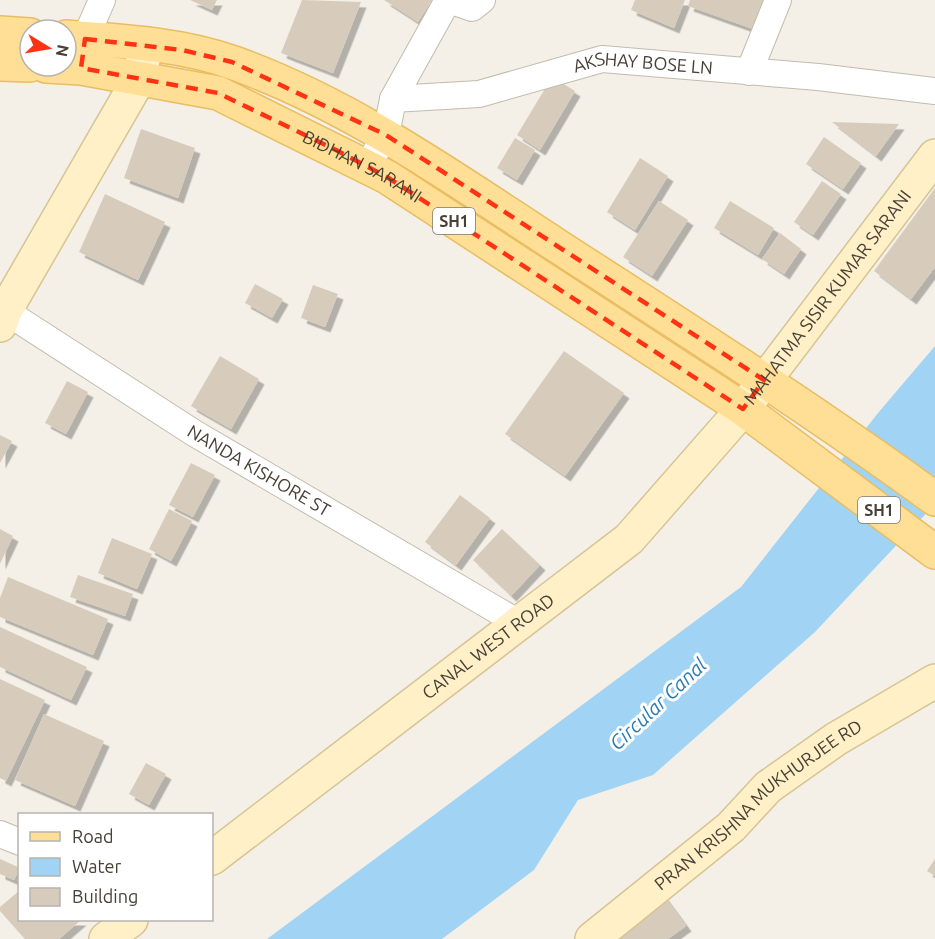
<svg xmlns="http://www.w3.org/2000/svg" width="935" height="939" font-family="Ubuntu,sans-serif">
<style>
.water{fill:#a1d3f4}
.building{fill:#d7ccbc;filter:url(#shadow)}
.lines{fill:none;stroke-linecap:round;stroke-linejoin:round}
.street-casing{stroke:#c3bbac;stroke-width:28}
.secondary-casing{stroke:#d6c495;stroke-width:36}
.primary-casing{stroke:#e9bd61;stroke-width:36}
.street{stroke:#fff;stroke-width:26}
.secondary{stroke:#fff0c7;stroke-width:33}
.primary{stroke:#ffdf96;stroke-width:33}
.marked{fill:none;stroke:#ff3214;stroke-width:4.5;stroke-dasharray:12 8;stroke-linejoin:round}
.labels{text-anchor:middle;stroke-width:6;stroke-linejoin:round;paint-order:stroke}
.shield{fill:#fff;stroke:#7f7972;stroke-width:1.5}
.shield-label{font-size:16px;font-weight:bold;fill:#484036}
.street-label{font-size:18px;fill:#484036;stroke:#fff}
.water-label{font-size:20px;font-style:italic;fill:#297ab1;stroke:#fff}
</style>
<defs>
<filter id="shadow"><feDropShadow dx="5.5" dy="5.5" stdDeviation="0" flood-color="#0004"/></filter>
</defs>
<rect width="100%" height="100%" fill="#f4f0e7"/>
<!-- water -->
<path class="water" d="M935,346V504L815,632L653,775L578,800L534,870L442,939H267L741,587L878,413Z"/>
<!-- building -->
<g class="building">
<path d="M190,0H217L212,10Z"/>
<path d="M302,0L361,2L333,73L281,53Z"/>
<path d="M384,0H432L418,22Z"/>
<path d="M635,0H685L674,28L631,10Z"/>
<path d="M690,0H766L756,30L688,6Z"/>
<path d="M552,77L575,91L540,150L517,135Z"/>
<path d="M832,122L899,124L876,156Z"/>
<path d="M141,129L195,148L178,198L124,178Z"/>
<path d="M824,137L861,163L843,189L806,164Z"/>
<path d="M515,138L535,150L517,180L497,168Z"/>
<path d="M640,158L668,176L635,230L607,212Z"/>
<path d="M822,181L841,194L813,235L794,222Z"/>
<path d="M935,188V267L911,299L874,271Z"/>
<path d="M105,194L165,222L138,280L79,252Z"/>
<path d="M659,201L688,220L652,276L623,257Z"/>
<path d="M730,201L774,228L758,255L714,228Z"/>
<path d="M780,233L801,249L784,274L762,259Z"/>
<path d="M255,284L283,299L272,318L245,303Z"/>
<path d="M313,285L338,294L325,327L301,318Z"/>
<path d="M564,351L624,393L565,476L505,434Z"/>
<path d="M220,356L259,379L231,429L191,406Z"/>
<path d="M67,381L88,392L66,434L45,423Z"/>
<path d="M0,435L12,441L0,463Z"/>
<path d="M191,463L215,475L193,517L169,505Z"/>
<path d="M460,495L490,518L456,565L425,542Z"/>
<path d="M169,509L192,521L171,561L149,549Z"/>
<path d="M0,529L13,536L0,564Z"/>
<path d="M502,529L540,565L511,596L473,560Z"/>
<path d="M112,538L152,554L137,589L98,573Z"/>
<path d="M78,575L133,594L125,616L70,597Z"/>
<path d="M8,577L108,619L93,655L0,617V598Z"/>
<path d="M0,627L87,667L71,700L0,667Z"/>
<path d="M0,679L45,700L6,781L0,778Z"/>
<path d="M44,714L104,741L75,806L15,780Z"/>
<path d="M146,763L166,774L149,805L129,794Z"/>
<path d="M0,859L20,868L14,880L0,874Z"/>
<path d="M935,859V876L927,871Z"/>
<path d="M20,890V920H81L59,939H25L0,911V907Z"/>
<path d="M663,895L686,926L668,939H604Z"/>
</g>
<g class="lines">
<defs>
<g id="street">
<path d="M449,0L472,8L482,0"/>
<path d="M82,56L85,39L102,0"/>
<path d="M749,72L778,0"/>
<path d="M393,99L448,0"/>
<path id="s1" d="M367,166L386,135L393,99L479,94L602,59L818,77L935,91"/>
<path id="s2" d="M5,311L194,433L517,622"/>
<path d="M0,834L20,842"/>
</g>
<g id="secondary">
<path d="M0,325L5,311L139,79L146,46"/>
<path id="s3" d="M212,858L629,539L743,409L935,156"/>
<path d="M106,939L131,920"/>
<path id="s4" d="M592,939L731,827L768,787L836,739L935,681"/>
</g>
<g id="primary">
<path d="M0,33L30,35"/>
<path d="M66,37C121,41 182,44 234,63C351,105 453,178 556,245C684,328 812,409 935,499"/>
<path d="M0,64L30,65"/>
<path id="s5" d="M46,66L81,68L218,93L387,177L743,409L935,552"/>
</g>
</defs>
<!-- street casing -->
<use href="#street" class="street-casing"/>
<!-- secondary casing -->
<use href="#secondary" class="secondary-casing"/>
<!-- primary casing -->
<use href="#primary" class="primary-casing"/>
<!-- street -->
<use href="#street" class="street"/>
<!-- secondary -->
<use href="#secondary" class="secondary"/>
<!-- primary -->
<use href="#primary" class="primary"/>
</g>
<!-- marked area -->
<path class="marked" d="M85,39L182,50L232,62L386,135L764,380L743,409L387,177L336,150L218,93L81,68Z"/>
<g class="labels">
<!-- shield labels -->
<g class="shield">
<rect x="433" y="208" width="42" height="26" rx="4.5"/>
<rect x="858" y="497" width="42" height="26" rx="4.5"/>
</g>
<g class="shield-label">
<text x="454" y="227">SH1</text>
<text x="879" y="516">SH1</text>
</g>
<!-- street labels -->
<g class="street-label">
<text dy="6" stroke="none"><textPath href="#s1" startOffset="328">AKSHAY BOSE LN</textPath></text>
<text dy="6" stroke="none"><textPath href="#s5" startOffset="336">BIDHAN SARANI</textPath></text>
<text dy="6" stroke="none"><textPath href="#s3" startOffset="838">MAHATMA SISIR KUMAR SARANI</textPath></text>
<text dy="6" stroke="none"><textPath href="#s2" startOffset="300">NANDA KISHORE ST</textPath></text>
<text dy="6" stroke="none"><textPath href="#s3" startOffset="348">CANAL WEST ROAD</textPath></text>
<text dy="6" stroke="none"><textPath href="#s4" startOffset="214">PRAN KRISHNA MUKHURJEE RD</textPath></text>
</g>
<!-- water labels -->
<g class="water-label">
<text transform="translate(658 704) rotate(-43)" y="7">Circular Canal</text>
</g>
</g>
<!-- legend -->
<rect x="18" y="813" width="195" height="108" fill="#ffffff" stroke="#b6b3af" stroke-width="1.5"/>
<rect x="30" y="832" width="30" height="9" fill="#ffdf96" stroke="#b6b3af" stroke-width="1.5"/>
<text x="72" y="843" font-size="18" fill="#484036">Road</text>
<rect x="30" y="858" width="30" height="18" fill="#a1d3f4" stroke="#b6b3af" stroke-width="1.5"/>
<text x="72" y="873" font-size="18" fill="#484036">Water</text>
<rect x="30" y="888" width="30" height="18" fill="#d7ccbc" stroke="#b6b3af" stroke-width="1.5"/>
<text x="72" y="903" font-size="18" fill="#484036">Building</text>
<!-- north arrow -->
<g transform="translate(48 48) rotate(101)"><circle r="28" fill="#ffffff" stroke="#b6b3af" stroke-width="1.5"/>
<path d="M0-4.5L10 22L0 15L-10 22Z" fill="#ff3214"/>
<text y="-9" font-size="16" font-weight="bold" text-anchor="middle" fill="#484036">N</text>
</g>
</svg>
